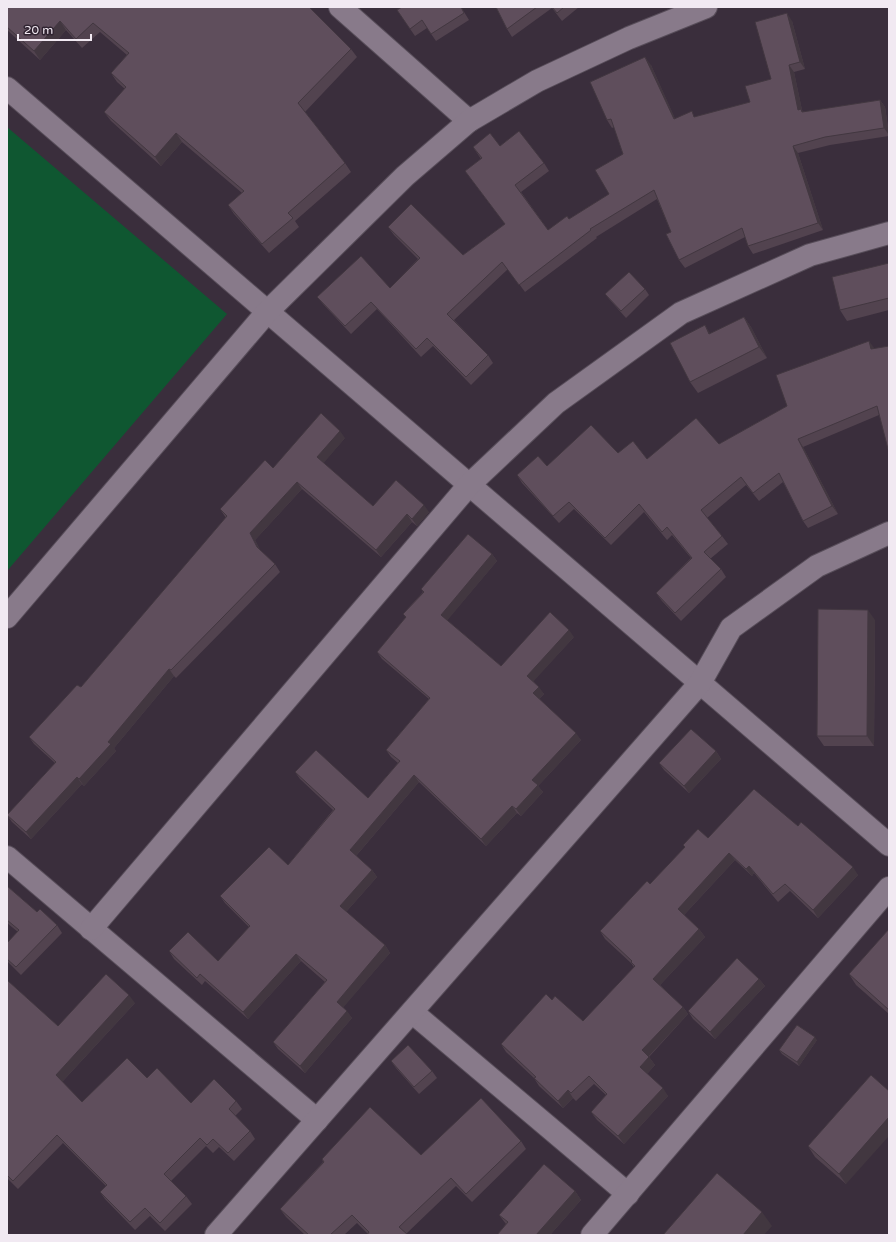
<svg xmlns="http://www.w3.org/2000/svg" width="896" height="1242" font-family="'Varela Round',sans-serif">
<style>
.green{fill:#0f5731}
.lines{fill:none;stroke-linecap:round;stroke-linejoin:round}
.minor-casing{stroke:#574d59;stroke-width:24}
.minor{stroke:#887a8a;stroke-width:22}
.wall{fill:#52434f}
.shaded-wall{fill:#423740}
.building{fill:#5f4e5c;stroke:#423740}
</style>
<rect width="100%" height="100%" fill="#3a2e3c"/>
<!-- green -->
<path class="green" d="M7,127L227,314L7,571Z"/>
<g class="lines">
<defs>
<g id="minor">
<path d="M340,7L469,121"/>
<path d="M7,88L889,845"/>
<path d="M7,617L267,312L405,176L469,121L537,81L629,38L706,7"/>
<path d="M7,857L317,1120"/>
<path d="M91,929L469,485L556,403L681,313L810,255L889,233"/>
<path d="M412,1012L628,1194"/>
<path d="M216,1235L700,683L731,628L817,566L889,533"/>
<path d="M592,1235L889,888"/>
</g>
</defs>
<!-- minor casing -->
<use href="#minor" class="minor-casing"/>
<!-- minor -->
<use href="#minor" class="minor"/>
</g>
<!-- wall -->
<g class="wall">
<path d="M7,7L351,49L357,57L305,112L345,163L351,172L295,221L299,227L269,253L234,214L228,205L242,193L182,142L161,166L111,121L104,112L125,89L117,82L111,73L127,55L100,32L82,48L66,30L40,60L7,30Z"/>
<path d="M402,7H461L469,20L436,41L427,28L415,36L397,10Z"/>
<path d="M496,7H579L562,21L552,8L512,37L507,29Z"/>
<path d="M792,21L805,69L794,72L802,110L803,112L880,100L885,107L889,134V136L830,145L798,153L823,230L753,254L748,246L745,237L685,268L679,260L671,232L657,199L596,237L597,238L525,292L508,269L454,320L488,355L493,363L471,385L433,346L421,357L377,309L351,334L323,304L317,297L390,288L418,259L394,235L388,227L463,255L505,224L465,171L481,159L473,147L500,146L544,163L549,171L521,192L548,230L569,219L609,194L623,154L614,127L612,128L607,120L651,65L675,119L695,117L750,102L771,79Z"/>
<path d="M889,263V310L847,321L840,310Z"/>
<path d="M645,289L649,295L626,318L610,300L605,294Z"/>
<path d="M744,317L751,327L767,358L698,393L690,382L711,334Z"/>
<path d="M869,341L879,415L803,447L838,514L808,528L803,521L783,482L759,501L746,485L707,518L722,536L728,544L710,559L721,569L726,577L681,621L662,601L656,593L691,558L672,535L667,540L644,512L611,545L574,509L559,523L522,483L517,475L547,466L618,453L647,459L719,444L787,406Z"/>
<path d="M345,438L323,463L373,506L429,512L417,526L412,522L381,557L302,489L255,540L260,550L275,564L280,572L176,678L174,676L114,748L116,751L84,786L82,784L31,839L12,822L7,815L55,763L34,744L29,737L81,687L226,518L220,509L273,468Z"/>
<path d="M492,554L497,561L447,620L501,666L574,637L533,681L544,694L539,699L581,740L538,786L543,792L521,816L517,813L486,846L419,782L356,856L372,870L377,877L346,912L385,945L390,953L343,1007L352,1018L305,1073L278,1049L273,1042L325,982L301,961L248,1019L205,981L202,985L174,959L169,951L218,961L249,927L225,903L220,896L288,865L333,810L300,779L295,772L368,798L398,763L391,757L386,750L429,699L382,659L377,652L406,618L403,614L423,592L421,589Z"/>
<path d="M875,620L874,746H824L817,736Z"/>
<path d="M716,751L721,759L689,793L664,770L659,763Z"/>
<path d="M798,826L858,875L818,918L790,891L778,902L754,873L752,876L735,860L684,915L699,929L705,937L660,985L683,1007L688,1014L649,1057L655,1065L647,1074L668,1096L624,1144L597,1120L591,1112L606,1095L594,1084L576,1101L573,1098L563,1108L539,1086L534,1078L506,1052L501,1044L552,1000L583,1021L634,967L631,963L605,939L600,931L650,884L685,847L683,845L708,838Z"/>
<path d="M7,886L37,912L57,925L62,933L21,975L7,961V943L18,932L7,923Z"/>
<path d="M889,929V1014L856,985L849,974Z"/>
<path d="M759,979L765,986L715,1039L693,1019L688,1011Z"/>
<path d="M7,980L58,1026L135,1003L62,1082L82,1102L147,1078L191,1103L236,1101L242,1109L235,1116L250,1131L255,1139L234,1161L219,1147L213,1153L206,1146L171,1181L186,1196L192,1204L165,1231L150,1216L135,1230L105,1199L100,1192L106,1186L63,1143L18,1189L7,1178Z"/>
<path d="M817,1040L799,1066L782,1054L779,1050Z"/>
<path d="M391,1061L432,1071L437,1078L419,1094L396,1068Z"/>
<path d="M871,1075L846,1184L815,1157L808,1146Z"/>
<path d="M521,1141L526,1149L472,1202L456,1186L407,1233L368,1234L357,1223L344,1235H305L286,1217L280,1209L323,1162L322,1159L421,1155Z"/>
<path d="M575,1191L581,1200L550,1235H497L506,1224L499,1215Z"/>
</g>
<!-- shaded-wall -->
<g class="shaded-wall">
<path d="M787,13L792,21L805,69L800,62Z"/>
<path d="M60,21L66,30L40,60L34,51Z"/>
<path d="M645,57L651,65L679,127L674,119Z"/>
<path d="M789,65L794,72L802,110L806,117L798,110Z"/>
<path d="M880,100L885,107L889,135L884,128Z"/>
<path d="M176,133L182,142L161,166L155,157Z"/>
<path d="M793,146L798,153L823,230L818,223Z"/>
<path d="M744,317L751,327L767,358L759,347Z"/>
<path d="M705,325L712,336L709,334Z"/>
<path d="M869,341L875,349H871Z"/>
<path d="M340,431L345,438L322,465L317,457Z"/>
<path d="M798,439L803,447L838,514L832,506Z"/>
<path d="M297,482L302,489L255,540L262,554L257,547L250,533Z"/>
<path d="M424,505L429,512L417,526L412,519Z"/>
<path d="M407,514L412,522L381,557L376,550Z"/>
<path d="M492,554L497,561L446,622L441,615Z"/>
<path d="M868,610L875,620L874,746L867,736Z"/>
<path d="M569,630L574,637L532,683L527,676Z"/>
<path d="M169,669L174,676L114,748L116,751L84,786L79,779L108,742Z"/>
<path d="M539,687L544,694L538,700L533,693Z"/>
<path d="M576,733L581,740L538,786L543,792L521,816L516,809L532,780Z"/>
<path d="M716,751L721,759L689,793L684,786Z"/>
<path d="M414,775L419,782L355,857L350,850Z"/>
<path d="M77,777L82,784L31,839L26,832Z"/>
<path d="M512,806L517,813L486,846L481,839Z"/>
<path d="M729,853L735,860L683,916L678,909Z"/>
<path d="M749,866L754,873L752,876L746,869Z"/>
<path d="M853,867L858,875L818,918L813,910Z"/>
<path d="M372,870L377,877L345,913L340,906Z"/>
<path d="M699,929L705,937L659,986L653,979Z"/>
<path d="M385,945L390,953L342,1009L337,1002Z"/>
<path d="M296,954L301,961L248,1019L243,1012Z"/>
<path d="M759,979L765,986L715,1039L710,1032Z"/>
<path d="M129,995L135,1003L61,1083L56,1075Z"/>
<path d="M683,1007L688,1014L647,1058L642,1050Z"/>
<path d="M347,1011L352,1018L305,1073L300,1066Z"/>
<path d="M815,1037L817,1040L799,1066L797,1062Z"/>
<path d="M649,1057L655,1065L646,1075L640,1067Z"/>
<path d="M663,1088L668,1096L624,1144L618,1136Z"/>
<path d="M568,1090L573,1098L563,1108L558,1101Z"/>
<path d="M889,1117V1136L846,1184L839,1174Z"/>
<path d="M575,1191L581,1200L550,1235H536Z"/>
<path d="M762,1212L772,1226L764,1235H743Z"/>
</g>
<!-- building -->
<g class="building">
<path d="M7,7H309L351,49L298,103L345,163L288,213L293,218L262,244L228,205L244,191L176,133L155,157L104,112L126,87L111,73L129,53L93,23L76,39L60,21L34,51L7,27Z"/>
<path d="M402,7H461L464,13L431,34L422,20L410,29L397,10Z"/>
<path d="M496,7H537L507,29Z"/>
<path d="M552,7H564L557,13Z"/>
<path d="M787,13L800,62L789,65L798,110L801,109L802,112L880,100L884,128L825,137L793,146L818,223L748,246L742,228L679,260L666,234L671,232L654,190L590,229L591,230L519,285L502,262L447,314L488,355L466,377L427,338L416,349L371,302L345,326L317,297L361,256L390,288L420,258L388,227L411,204L463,255L505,224L465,171L482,158L473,147L490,133L500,146L519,131L544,163L515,185L548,230L567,216L569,219L609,194L595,170L623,154L611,119L607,120L590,82L645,57L674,119L692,111L694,117L750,102L745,86L771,79L755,22Z"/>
<path d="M889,263V298L840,310L832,277Z"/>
<path d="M629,272L645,289L621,311L605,294Z"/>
<path d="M744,317L759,347L690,382L670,343L705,325L709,334Z"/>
<path d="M869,341L871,349L889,346V453L877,406L798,439L832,506L803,521L779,473L753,493L741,477L701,510L722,536L704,552L721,569L675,613L656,593L692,558L667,527L662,532L639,504L605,538L569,502L553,516L517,475L538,456L547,466L591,425L618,453L633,441L647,459L696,418L719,444L787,406L776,375Z"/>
<path d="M321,413L340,431L317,457L373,506L396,480L424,505L412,519L407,514L376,550L297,482L250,533L257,547L275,564L171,670L169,669L108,742L111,744L79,779L77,777L26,832L7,815L56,762L29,737L77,685L81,687L227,516L220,509L265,460L273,468Z"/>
<path d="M468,534L492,554L441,615L501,666L550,612L569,630L527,676L539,687L533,693L576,733L532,780L538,785L516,809L512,806L481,839L414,775L350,850L372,870L340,906L385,945L337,1002L347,1011L300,1066L273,1042L327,980L296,954L243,1012L200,974L197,978L169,951L188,932L218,961L250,926L220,896L269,847L288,865L335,809L295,772L316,750L368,798L400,761L386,750L430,698L377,652L406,617L403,614L424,592L421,589Z"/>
<path d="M818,609L868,610L867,736H817Z"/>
<path d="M691,729L716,751L684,786L659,763Z"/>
<path d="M754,789L798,826L801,822L853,867L813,910L785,884L773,894L749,866L746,869L729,853L678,909L699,929L653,979L683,1007L642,1050L649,1057L640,1067L663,1088L618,1136L591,1112L607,1094L589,1076L571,1093L568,1090L558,1101L534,1078L536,1077L501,1044L546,994L552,1000L555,996L583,1021L635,966L631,962L632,961L600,931L647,881L650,884L685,847L683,845L698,829L708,838Z"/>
<path d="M7,886L37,912L40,909L57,925L16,967L7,959V943L19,930L7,920Z"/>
<path d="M889,929V1010L849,974Z"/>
<path d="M737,958L759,979L710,1032L688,1011Z"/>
<path d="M106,974L129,995L56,1075L82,1102L127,1058L147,1078L157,1068L191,1103L214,1079L236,1101L229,1109L250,1131L228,1153L213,1139L207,1145L200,1138L164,1174L186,1196L160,1223L145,1208L130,1222L100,1192L107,1185L57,1135L13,1181L7,1175V980L58,1026Z"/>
<path d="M797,1025L815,1037L797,1062L779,1050Z"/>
<path d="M408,1045L432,1071L414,1087L391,1061Z"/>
<path d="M871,1075L889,1091V1117L839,1174L808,1146Z"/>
<path d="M481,1098L521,1141L466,1194L451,1178L399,1227L408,1235H367L369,1232L352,1215L330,1235H309L280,1209L324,1162L322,1159L370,1107L421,1155Z"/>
<path d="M544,1164L575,1191L536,1235H497L508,1222L499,1215Z"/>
<path d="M717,1173L762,1212L743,1235H663Z"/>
</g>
<!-- border -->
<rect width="896" height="1242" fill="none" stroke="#f1e9f2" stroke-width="16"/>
<!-- scale -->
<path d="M18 34v6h73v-6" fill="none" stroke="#f1e9f2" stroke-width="2"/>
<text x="24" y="34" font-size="12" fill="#f1e9f2" stroke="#302431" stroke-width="3" paint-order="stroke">20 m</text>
</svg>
